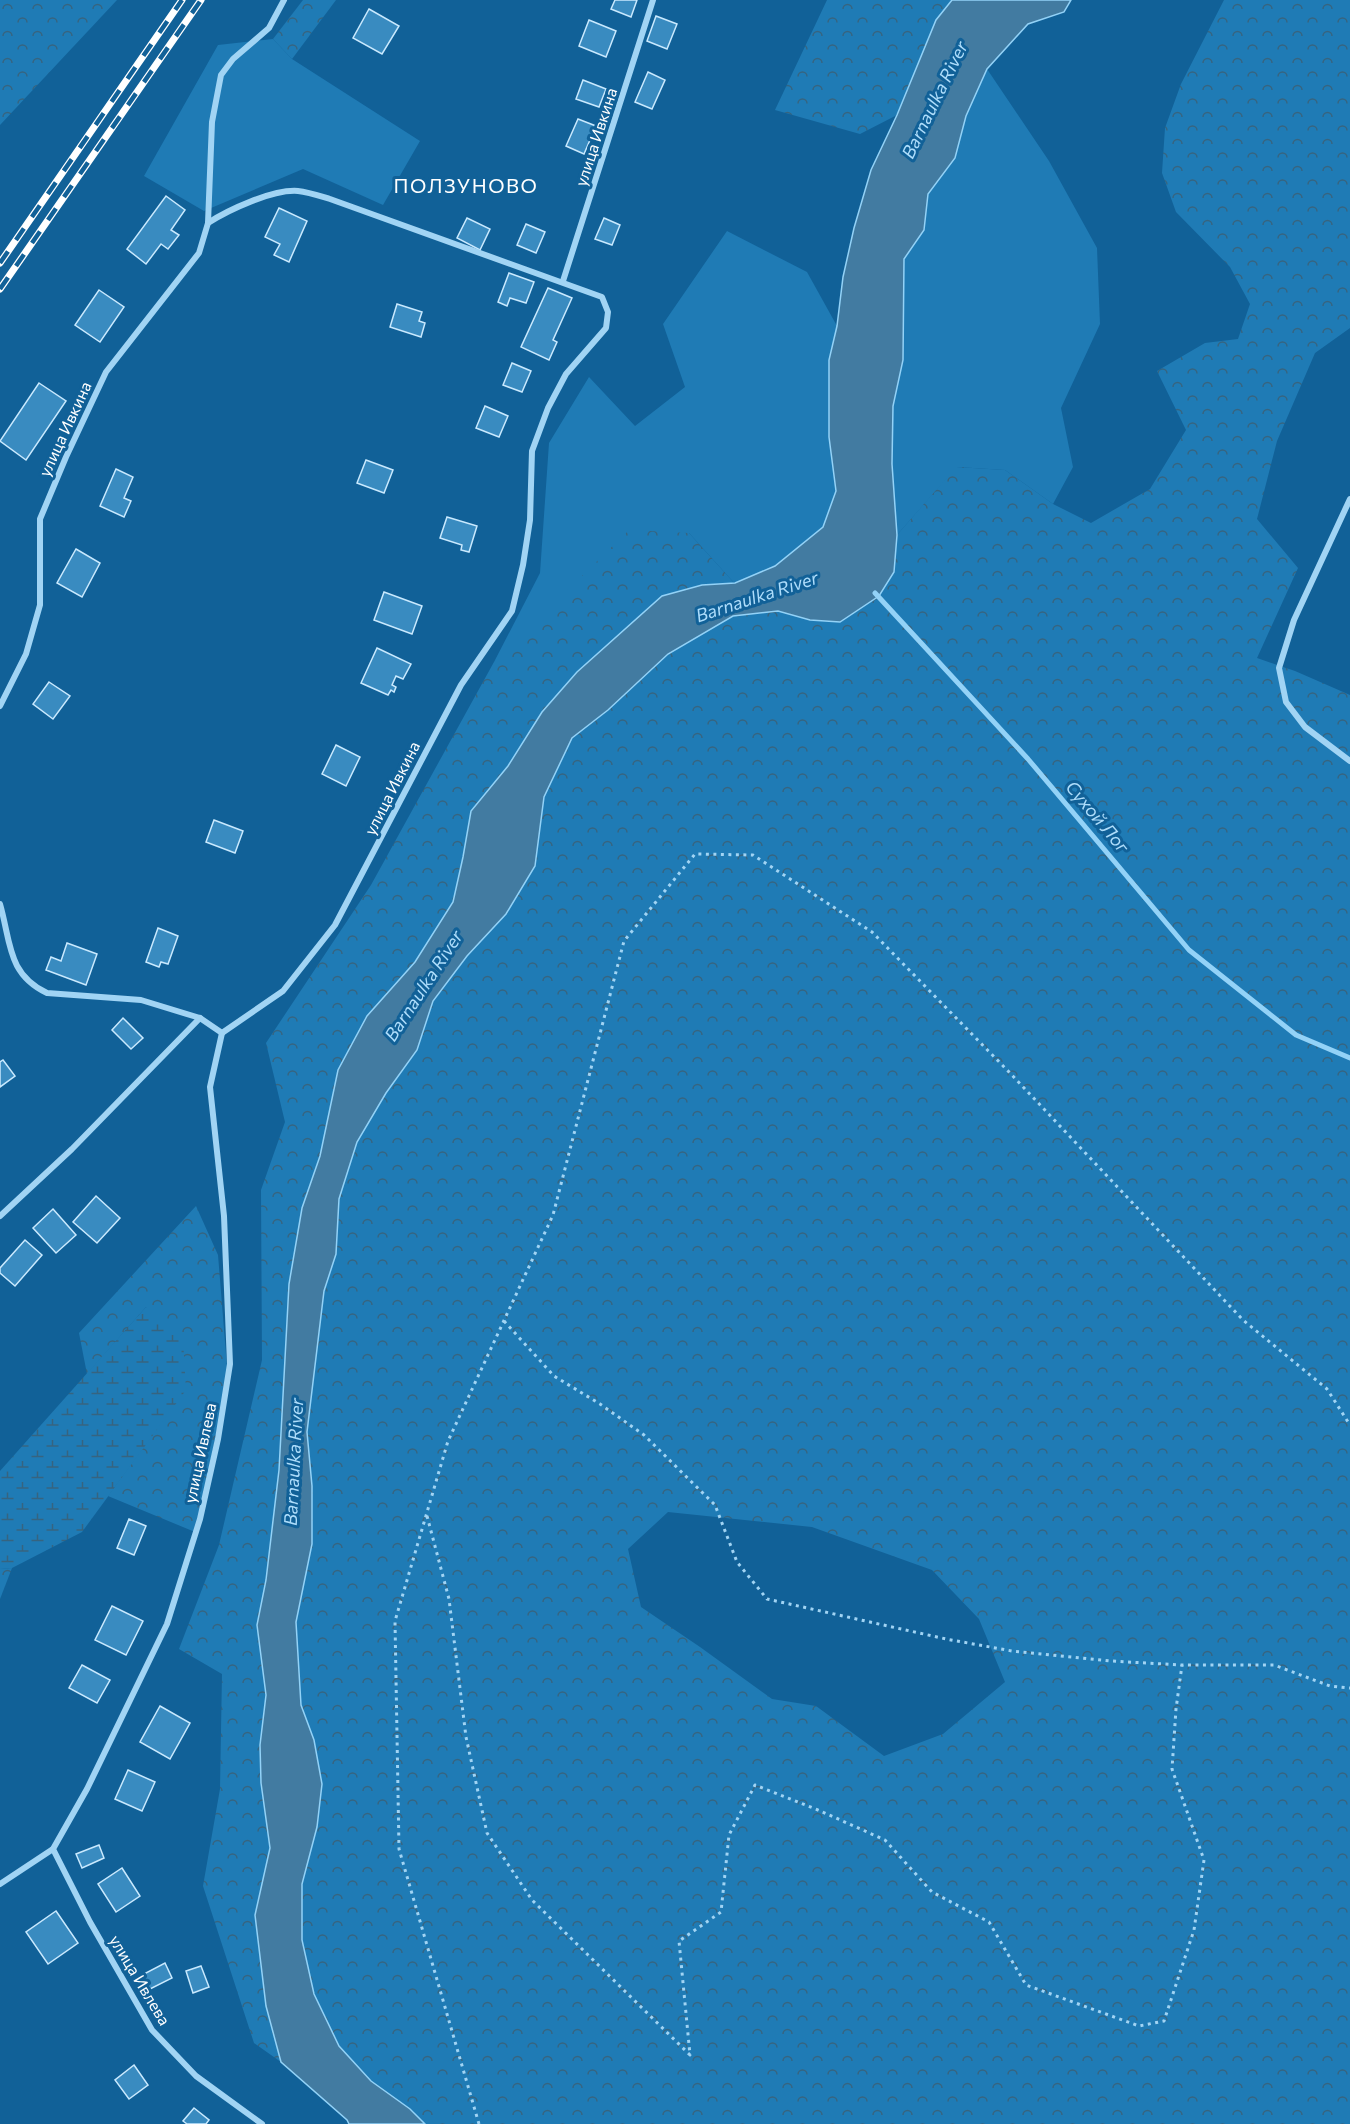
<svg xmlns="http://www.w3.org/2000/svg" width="1350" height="2124" font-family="Commissioner,sans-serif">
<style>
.green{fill:#1f7bb5}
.forest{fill:url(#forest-crowns);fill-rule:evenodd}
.wetland{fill:url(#wetland-marsh)}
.water{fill:#427ba1;stroke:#93d2f7;stroke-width:1.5}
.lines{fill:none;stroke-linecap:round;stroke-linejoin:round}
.stream{stroke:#93d2f7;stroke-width:5}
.building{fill:#398bc0;stroke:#c9e9fe;stroke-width:1.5}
.path{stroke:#a1d4f4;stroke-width:3;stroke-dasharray:3 4.5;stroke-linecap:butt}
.minor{stroke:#a1d4f4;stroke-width:6}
.rail-casing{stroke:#fff;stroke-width:7}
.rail{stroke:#116198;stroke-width:4.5;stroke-dasharray:14;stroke-linecap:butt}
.labels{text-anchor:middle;stroke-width:6;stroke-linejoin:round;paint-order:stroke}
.street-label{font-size:16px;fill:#fff;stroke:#116198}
.water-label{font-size:18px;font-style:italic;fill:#aeddfb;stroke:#116198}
.quarter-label{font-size:20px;letter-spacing:1.5px;fill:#fff;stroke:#116198}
</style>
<defs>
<pattern id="forest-crowns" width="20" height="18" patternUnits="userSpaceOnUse" patternTransform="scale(1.5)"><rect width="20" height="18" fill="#1f7bb5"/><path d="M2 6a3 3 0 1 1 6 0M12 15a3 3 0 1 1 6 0" fill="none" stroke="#366480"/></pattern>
<pattern id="wetland-marsh" width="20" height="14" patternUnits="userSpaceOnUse" patternTransform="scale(1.5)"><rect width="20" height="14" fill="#1f7bb5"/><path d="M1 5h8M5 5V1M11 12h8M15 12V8" fill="none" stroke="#366480"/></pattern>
</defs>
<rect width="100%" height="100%" fill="#116198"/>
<!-- green -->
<g class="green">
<path d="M273,39L292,59L420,141L383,205L303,169L204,211L144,176L218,45Z"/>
<path d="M987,69L1049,161L1097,248L1100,324L1061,408L1073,467L1053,504L1005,470L957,467L897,535L892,464L893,406L903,360L904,259L924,230L928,194L955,158L966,116Z"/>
<path d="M727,231L807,272L837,326L829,360V437L836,491L823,527L775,566L735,584L689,533L494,662L540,573L549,443L589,377L635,426L685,387L663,324Z"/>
</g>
<!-- forest -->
<g class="forest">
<path d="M0,0H117L0,125Z"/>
<path d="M303,0H336L292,59L273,39Z"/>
<path d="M827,0H952L936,20L897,115L860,134L775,110Z"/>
<path d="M1224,0H1350V328L1315,353L1277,441L1257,519L1298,568L1257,658L1295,671L1350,695V2124H425L410,2109L371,2081L339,2046L314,1994L302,1940V1884L317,1827L314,1740L301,1705L296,1622L312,1544V1486L307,1432L324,1291L336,1254L339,1199L357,1142L386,1093L417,1050L433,1001L535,866L544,797L572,738L608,710L668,654L733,616L778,611L810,620L840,622L879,596L894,572L897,535L956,467L1005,470L1053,504L1091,523L1150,489L1186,430L1157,371L1205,343L1238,339L1250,304L1230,267L1176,212L1162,173L1165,128L1181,84ZM668,1512L812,1527L932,1570L979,1619L1005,1682L943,1734L884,1756L816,1706L772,1699L700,1647L641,1607L628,1549Z"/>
<path d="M629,530L689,533L735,584L702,585L662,596L577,672L542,712L508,766L471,811L463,857L453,902L415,962L367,1016L302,1208L289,1283L279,1470L266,1580L257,1625L266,1695L260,1745L261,1783L270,1848L255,1915L266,2006L281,2062L254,2043L203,1886L220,1789L222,1674L179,1649L219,1545L262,1360L261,1190L285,1122L266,1043L371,885L494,662Z"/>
<path d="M196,1206L218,1255L228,1379L195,1532L108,1496L185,1390L146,1307L87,1374L79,1333Z"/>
<path d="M12,1568L0,1599V1569Z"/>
</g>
<!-- wetland -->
<path class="wetland" d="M146,1307L183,1340L186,1390L82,1532L12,1568L0,1569V1471Z"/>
<!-- water -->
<path class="water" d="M952,0H1071L1064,12L1028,24L987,69L966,116L955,158L928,194L924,230L904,259L903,360L893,406L892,464L897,535L894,572L879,596L840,622L810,620L778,611L733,616L668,654L608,710L572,738L544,797L535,866L506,914L467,956L433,1001L417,1050L386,1093L357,1142L339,1199L336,1254L324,1291L307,1432L312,1486V1544L296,1622L301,1705L314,1740L322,1784L317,1827L302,1884V1940L314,1994L339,2046L371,2081L410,2109L425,2124H349L347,2120L281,2062L266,2006L255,1915L270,1848L261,1783L260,1745L266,1695L257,1625L266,1580L279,1470L289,1284L302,1208L320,1156L338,1070L367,1016L415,962L453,902L463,857L471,811L508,766L542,712L577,672L662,596L702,585L735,583L775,566L823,527L836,491L829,437V360L837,326L843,277L854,228L871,170L897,115L936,20Z"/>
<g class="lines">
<!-- stream -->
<path class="stream" d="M875,593L1028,759L1189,950L1296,1035L1350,1058"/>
</g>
<!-- building -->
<g class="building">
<path d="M615,0H637L631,17L611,9Z"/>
<path d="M369,9L399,26L382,54L353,38Z"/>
<path d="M656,16L677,24L667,49L647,41Z"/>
<path d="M589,20L616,31L606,57L579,46Z"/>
<path d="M648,72L665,80L652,109L635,102Z"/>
<path d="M583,80L606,89L599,107L576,99Z"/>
<path d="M578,119L596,126L584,154L566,146Z"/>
<path d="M166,196L185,210L171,230L179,235L168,249L161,244L146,264L127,249Z"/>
<path d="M279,208L307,221L289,262L274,255L280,244L265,237Z"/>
<path d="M467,218L490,229L480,250L457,238Z"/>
<path d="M604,218L620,225L612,245L595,239Z"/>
<path d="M526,224L545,232L536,253L517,245Z"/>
<path d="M509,273L534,282L526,303L510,298L507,306L498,302Z"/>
<path d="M548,288L572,298L553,340L557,342L549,360L521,347Z"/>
<path d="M99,290L124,307L100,342L75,325Z"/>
<path d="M397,304L422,312L419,321L425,323L421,337L390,327Z"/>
<path d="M512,363L531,371L522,392L503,385Z"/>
<path d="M39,383L66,401L26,460L0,441Z"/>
<path d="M485,406L508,416L499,437L476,428Z"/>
<path d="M366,460L393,470L384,493L357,483Z"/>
<path d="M116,469L133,477L124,498L131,501L124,517L100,506Z"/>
<path d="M447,517L477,526L469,552L461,550L462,545L440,538Z"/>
<path d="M76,549L100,563L82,597L57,583Z"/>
<path d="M384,592L422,606L412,634L374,620Z"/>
<path d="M377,648L411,664L403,679L396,676L392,685L396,687L394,692L391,690L388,695L361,683Z"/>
<path d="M49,682L70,696L53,719L33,704Z"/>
<path d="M336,745L360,757L346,786L322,774Z"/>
<path d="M214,820L243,831L235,853L206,842Z"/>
<path d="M158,928L178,936L168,964L161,962L159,967L146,962Z"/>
<path d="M67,943L97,954L86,985L46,970L51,957L61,961Z"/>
<path d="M123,1018L143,1038L131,1049L112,1030Z"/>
<path d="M3,1060L15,1076L0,1087V1062Z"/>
<path d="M96,1196L120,1218L97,1243L73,1222Z"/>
<path d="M53,1209L76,1235L56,1253L33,1228Z"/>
<path d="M25,1240L42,1255L15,1286L0,1273V1268Z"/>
<path d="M129,1519L146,1526L134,1555L117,1548Z"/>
<path d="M112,1606L143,1621L126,1655L95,1640Z"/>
<path d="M82,1665L110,1680L97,1703L69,1688Z"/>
<path d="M160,1706L190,1723L170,1759L140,1742Z"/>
<path d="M128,1770L155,1782L142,1811L115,1799Z"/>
<path d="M99,1845L104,1858L82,1868L76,1854Z"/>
<path d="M122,1868L140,1896L116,1912L98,1884Z"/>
<path d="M56,1911L78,1943L48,1964L26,1932Z"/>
<path d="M165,1963L172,1978L150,1989L142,1975Z"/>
<path d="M201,1966L209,1987L193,1993L186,1971Z"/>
<path d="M134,2065L148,2085L129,2099L115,2080Z"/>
<path d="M194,2108L209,2120L206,2124H187L183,2121Z"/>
</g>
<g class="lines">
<!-- path -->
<g class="path">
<path d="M504,1321L554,1376L600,1404L644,1435L715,1505L737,1562L767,1599L946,1639L1012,1651L1111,1661L1182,1665H1274L1330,1686L1350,1688"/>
<path d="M427,1516L449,1599L466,1737L487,1833L532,1900L690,2055L679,1941L721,1912L729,1835L755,1785L818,1810L885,1840L932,1892L989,1922L1026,1985L1139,2026L1164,2021L1194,1930L1204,1860L1172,1769L1176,1709L1182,1665"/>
<path d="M479,2124L399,1849L395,1621L448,1441L553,1215L624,941L695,854L753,855L872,932L1009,1072L1243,1320L1327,1389L1350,1425"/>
</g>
<!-- minor -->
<g class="minor">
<path d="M208,223L212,122L221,75L233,59L269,28L284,0"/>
<path d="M563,281L653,0"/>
<path d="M1350,499L1294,620L1279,668L1286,702L1305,727L1350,761"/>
<path d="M0,706L26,654L40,605V519L66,457L106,372L199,253L208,223C228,210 273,189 298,191C308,192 320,196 330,199L602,297L608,312L606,328L566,374L548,408L532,451L530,520L523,565L512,611L461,685L335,925L283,991L222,1033"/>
<path d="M0,904C11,942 7,974 47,993L141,1000L200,1018L222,1033"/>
<path d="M222,1033L210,1087L224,1216L230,1364L218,1439L200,1519L167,1624L87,1789L53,1849L90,1922L152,2030L196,2076L262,2124"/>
<path d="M0,1216L72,1149L200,1018"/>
<path d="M0,1884L53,1849"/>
</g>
<defs>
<g id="rail">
<path d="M0,263L182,0"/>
<path d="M0,289L201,0"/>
</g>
</defs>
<!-- rail casing -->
<use href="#rail" class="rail-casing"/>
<!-- rail -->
<use href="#rail" class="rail"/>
</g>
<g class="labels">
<!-- street labels -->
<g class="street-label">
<text transform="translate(596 137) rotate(-72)" y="6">улица Ивкина</text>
<text transform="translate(65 429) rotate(-65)" y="6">улица Ивкина</text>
<text transform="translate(392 788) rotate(-63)" y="6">улица Ивкина</text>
<text transform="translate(200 1453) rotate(-78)" y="6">улица Ивлева</text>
<text transform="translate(140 1980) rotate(59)" y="6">улица Ивлева</text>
</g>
<!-- water labels -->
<g class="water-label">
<text transform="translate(935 100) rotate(-64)" y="6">Barnaulka River</text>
<text transform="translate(757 597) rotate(-18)" y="6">Barnaulka River</text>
<text transform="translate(1097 817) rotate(50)" y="6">Сухой Лог</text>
<text transform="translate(424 986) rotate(-57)" y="6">Barnaulka River</text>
<text transform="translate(294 1462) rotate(-87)" y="6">Barnaulka River</text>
</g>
<!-- quarter labels -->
<g class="quarter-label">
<text x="466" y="193">ПОЛЗУНОВО</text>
</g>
</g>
</svg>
